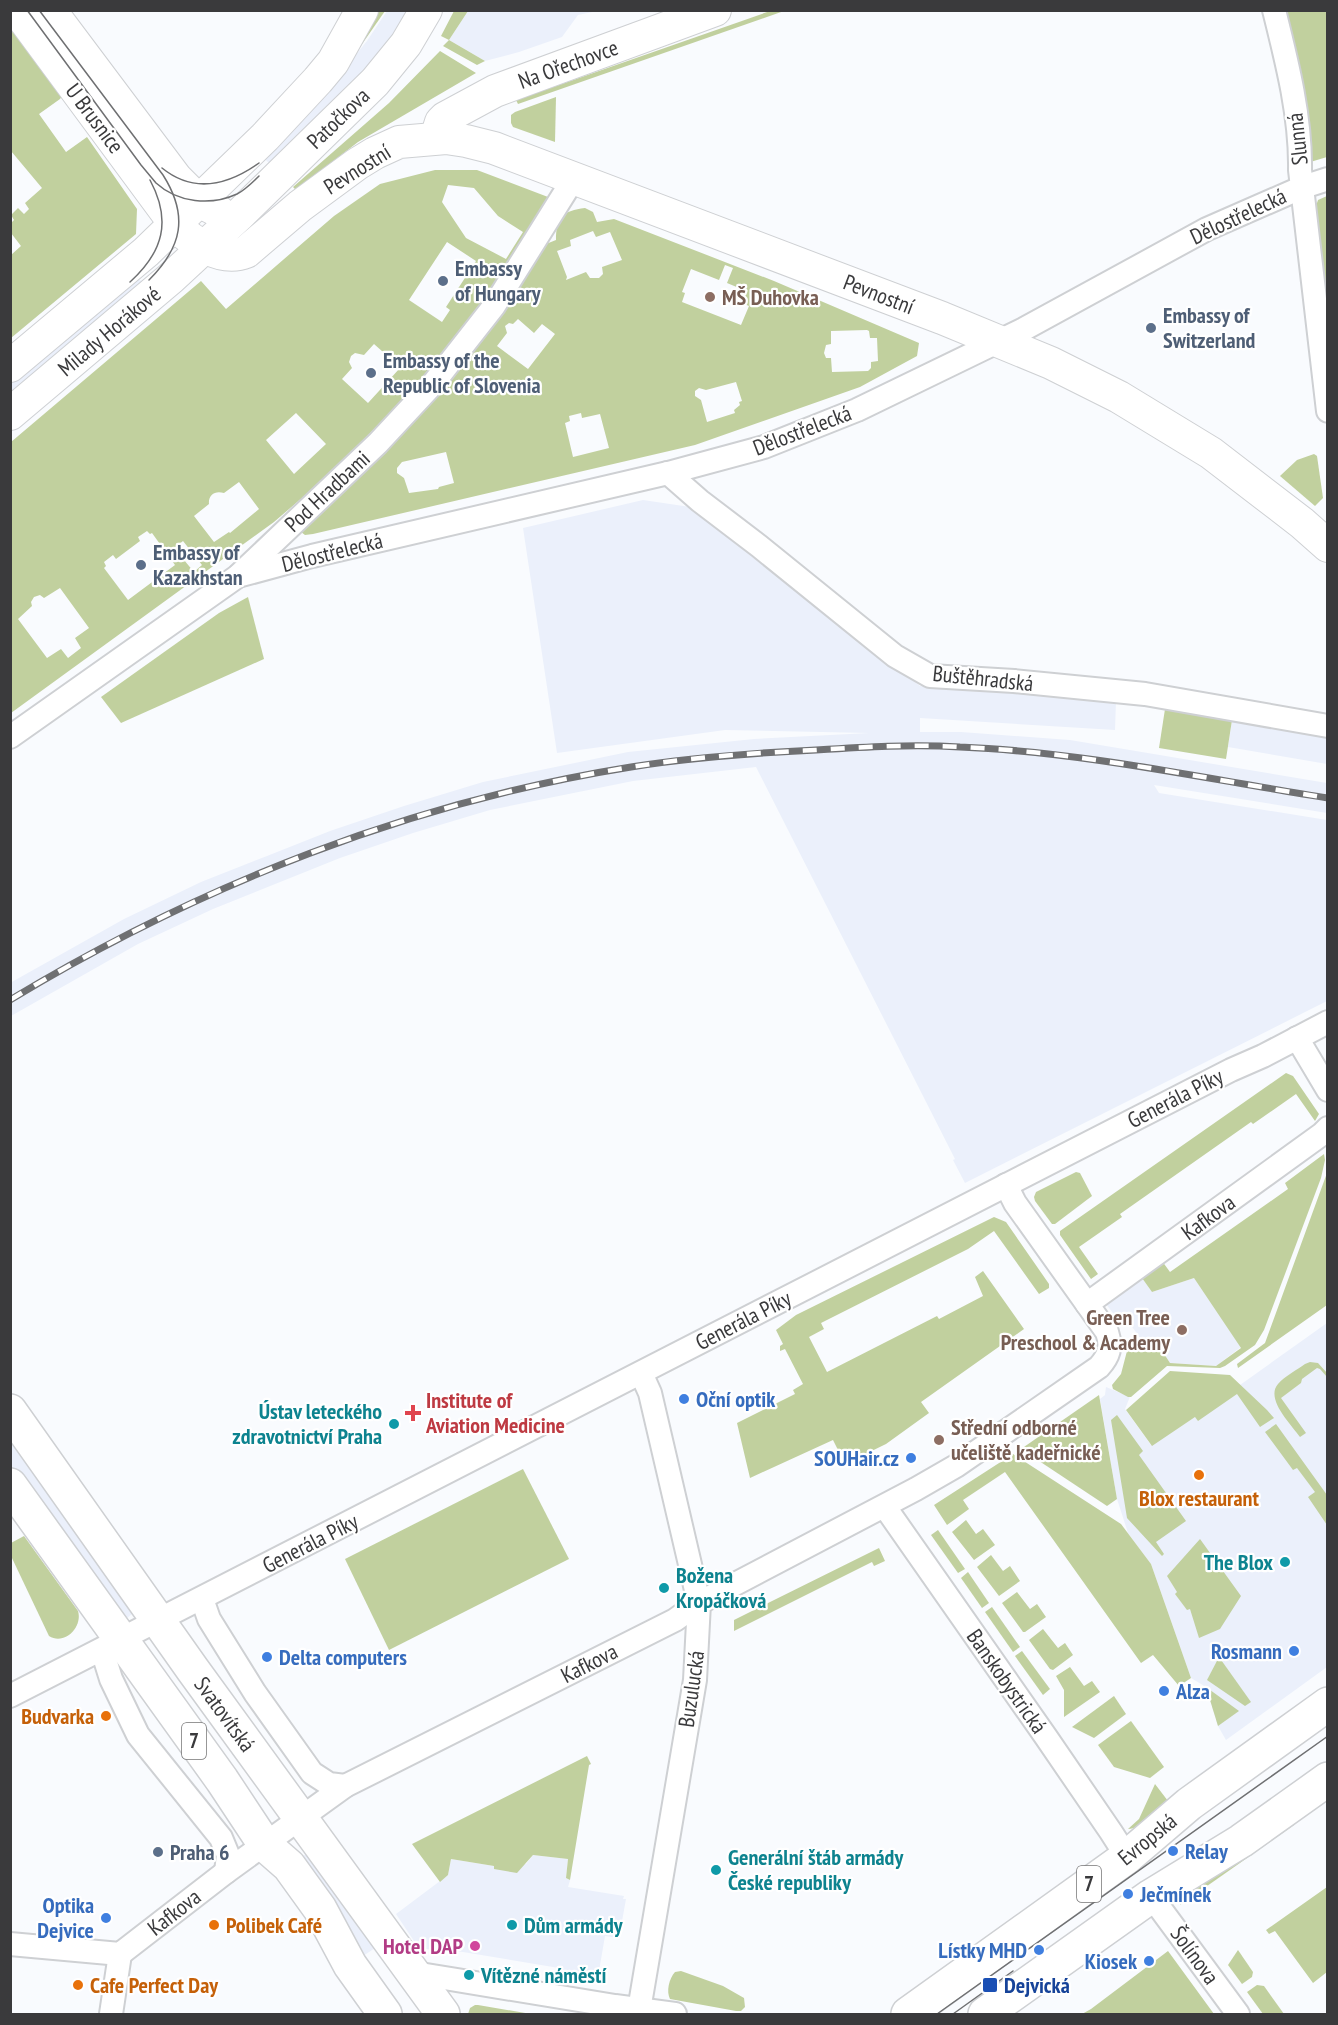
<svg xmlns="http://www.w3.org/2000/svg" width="1338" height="2025" font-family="'PT Sans Narrow',sans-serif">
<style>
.built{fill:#ebf0fb}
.green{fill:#c1d09e;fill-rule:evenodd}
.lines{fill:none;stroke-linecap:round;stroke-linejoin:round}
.street-casing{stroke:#ced0d3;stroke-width:26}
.secondary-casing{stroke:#ced0d3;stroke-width:34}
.primary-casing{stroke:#ced0d3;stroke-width:36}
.street{stroke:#fff;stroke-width:22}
.secondary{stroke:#fff;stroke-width:32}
.primary{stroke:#fff;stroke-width:33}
.tram{stroke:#6f7072;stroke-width:1.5}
.rail-casing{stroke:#6f7072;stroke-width:7}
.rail{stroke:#fff;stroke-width:4.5;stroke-dasharray:14;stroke-linecap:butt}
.service-dot{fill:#5c6f8a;stroke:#fff;stroke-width:2}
.education-dot{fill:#8d6e63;stroke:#fff;stroke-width:2}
.shop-dot{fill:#3f7fe0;stroke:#fff;stroke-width:2}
.health-dot{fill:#e0444e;stroke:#fff;stroke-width:2}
.culture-dot{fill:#0f9aa8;stroke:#fff;stroke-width:2}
.food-dot{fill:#e8710a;stroke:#fff;stroke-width:2}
.hotel-dot{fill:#d1479c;stroke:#fff;stroke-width:2}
.transit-dot{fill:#1a4fb4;stroke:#fff;stroke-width:2}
.labels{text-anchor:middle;stroke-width:4.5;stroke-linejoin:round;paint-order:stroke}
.shield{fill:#fff;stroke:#757576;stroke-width:1.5}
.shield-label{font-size:21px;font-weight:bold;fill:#3a3a3c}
.street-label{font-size:22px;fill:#3a3a3c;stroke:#fff}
.service-label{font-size:22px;font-weight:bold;fill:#4e5e75;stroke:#fff;text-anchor:start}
.education-label{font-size:22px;font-weight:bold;fill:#785e54;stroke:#fff;text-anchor:start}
.shop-label{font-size:22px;font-weight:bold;fill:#366cbe;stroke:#fff;text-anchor:start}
.health-label{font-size:22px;font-weight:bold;fill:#be3a42;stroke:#fff;text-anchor:start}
.culture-label{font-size:22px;font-weight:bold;fill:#0d838f;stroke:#fff;text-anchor:start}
.food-label{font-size:22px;font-weight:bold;fill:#c56008;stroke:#fff;text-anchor:start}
.hotel-label{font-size:22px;font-weight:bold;fill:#b23c85;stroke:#fff;text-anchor:end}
.transit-label{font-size:22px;font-weight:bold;fill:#164399;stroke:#fff;text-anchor:start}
</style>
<rect width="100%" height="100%" fill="#f9fbfe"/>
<!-- built -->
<g class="built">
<path d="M387,11H415L361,78L274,168L261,155L345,68L367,41Z"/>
<path d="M468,11H597L578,15L562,37L519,52L485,61L449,40Z"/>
<path d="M129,278L153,283L11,402V377Z"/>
<path d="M643,500L697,508L920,686L1116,701L1115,730L920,718V732H961L1070,740L1327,783V813L1154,785L1159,793L1327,820V1001L965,1183L953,1160L955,1159L756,767L633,781L490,810L413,833L340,858L213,909L138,944L11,1016L10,983L124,919L201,882L267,856L330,831L404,806L483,782L628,752L754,739L869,733L725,730L557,753L523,528Z"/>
<path d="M1232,720L1327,736V764L1228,747Z"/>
<path d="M1142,1278L1152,1292L1194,1278L1241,1347L1216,1366L1170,1363L1157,1343L1148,1349L1123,1314L1116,1317L1106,1304Z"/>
<path d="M1327,1323V1667L1226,1740L1218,1726L1206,1687L1191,1678L1151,1564L1128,1533L1117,1499L1100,1399L1105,1395L1106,1387L1128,1396L1131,1394L1125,1409L1151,1445L1195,1417Z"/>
<path d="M10,1433L133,1603L132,1614L127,1618L117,1614L11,1466Z"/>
<path d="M310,1851L378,1946L360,1958L293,1864Z"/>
<path d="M533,1855L568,1859L566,1878L570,1880L568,1887L624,1896L623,1899H626L619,1938L605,1936L598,1977L559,1971V1968L463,1952L453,1951L452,1953L414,1947V1941L396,1914L448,1875L451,1859L494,1866V1869L526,1864Z"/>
</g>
<!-- green -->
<g class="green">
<path d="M773,10L784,11L518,104L516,100Z"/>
<path d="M374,11H385L353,57Z"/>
<path d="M454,11H468L449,40L485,61L477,65L443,46L449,40L441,36Z"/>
<path d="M1278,11H1327V157L1307,163Z"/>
<path d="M10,18L65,92L60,99L39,114L66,152L87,137L137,209L136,234L11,338V255L21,246L11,233V223L14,220L11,215L18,208L24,214L29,209L25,203L42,188L11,151Z"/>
<path d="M440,51L476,73L358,142L296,190L293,187L389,103Z"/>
<path d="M556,97L555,142L513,127L511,123V115L515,112Z"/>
<path d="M435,170H477L548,197L482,307L426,376L331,473L274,522L11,713V442L201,281L226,309L334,216L380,184ZM448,185L474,188L498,216L523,232L506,259L466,238L442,202ZM447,242L476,261L446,307L450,310L442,322L409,300ZM374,344L383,352L389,354L391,360L400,368L368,403L342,379L352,368L349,362L351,356L355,353L364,355ZM296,413L326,444L294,474L266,440ZM239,482L259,509L230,533L229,532L214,542L194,516L209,504C208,495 215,490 224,493ZM147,531L150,534L152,533L175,565L128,600L104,568L106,566L104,562L113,555L116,559L140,541L138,537ZM183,541L202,565L194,572L174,548ZM60,588L89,628L75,638L81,648L68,658L61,649L47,658L18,619L32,606L31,602L34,597L40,595L44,598Z"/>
<path d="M1327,196H1328L1327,299L1316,206L1318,200Z"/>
<path d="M585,208L593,212L597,222L614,219L774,281L919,343L917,356L860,387L695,445L313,534L305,535L301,532V527L467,358L511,300L546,244L556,240C556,217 563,211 585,208ZM593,231L596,237L610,232L622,260L602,267L603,274L599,278H590L586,272L566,280L567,277L557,251L571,246L570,240ZM725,265L733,268L727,283L739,288L735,300L749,306L741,325L682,302L685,293L682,292L691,269L719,280ZM518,319L534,333L542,324L555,334L528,369L497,346L507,333L505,326L509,323L513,324ZM867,330L869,331L870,338H877L878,361L871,362V368L868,371L832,372L831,358H826L824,353L826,345L831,344V331ZM736,382L742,401L739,402L740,405L734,410L735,413L707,422L701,400L695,396V391L699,388L706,390ZM581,413L582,418L600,414L609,448L573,457L565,423L570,421L569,416ZM446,452L454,483L439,487L438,489L409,493L404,478L397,473V468L402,462Z"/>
<path d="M1314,454L1317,456L1323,498L1315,506L1280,476L1297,460Z"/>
<path d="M248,597L264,659L121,723L101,697L219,613Z"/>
<path d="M1165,709L1232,720L1226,759L1159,748Z"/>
<path d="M1286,1073L1293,1076L1319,1114L1315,1121L1296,1094L1253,1124L1251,1122L1120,1214L1122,1217L1079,1247L1098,1274L1091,1279L1060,1235V1231Z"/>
<path d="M1324,1154L1325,1160L1321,1178L1264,1330L1255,1345L1225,1366L1220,1368L1167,1366L1131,1397H1128L1113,1389L1112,1385L1121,1374L1127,1351L1148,1349L1157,1343L1170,1363L1216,1366L1241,1348L1194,1278L1152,1292L1142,1278L1145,1273L1162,1261L1170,1272L1288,1189L1285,1183Z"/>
<path d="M1076,1172L1080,1173L1092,1196L1055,1224H1052L1035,1201L1034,1197L1036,1192Z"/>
<path d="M1327,1173V1305L1238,1368L1237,1364L1265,1343Z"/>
<path d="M994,1217L1006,1222L1049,1284V1288L1039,1294L994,1231L968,1249L821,1323L824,1329L809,1337L827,1372L937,1316L939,1319L983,1296L975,1277L983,1271L1024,1329L921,1402L929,1413L886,1444L845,1464L833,1440L750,1478L737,1423L795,1394L793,1390L803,1384L785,1349L780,1351V1346L783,1344L776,1330L796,1315Z"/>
<path d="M1310,1362L1318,1363L1327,1373V1377L1320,1369L1317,1368L1302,1379L1301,1383L1281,1398L1306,1433L1300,1437C1291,1424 1265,1399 1278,1384C1285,1376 1297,1370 1305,1364Z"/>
<path d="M1170,1371L1230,1375L1267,1410L1274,1418L1260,1427L1237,1394L1198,1421L1195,1417L1152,1446L1126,1410Z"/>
<path d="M1099,1395L1117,1499L1107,1506L1021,1449Z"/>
<path d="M1117,1415L1143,1451L1139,1455L1186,1521L1156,1542L1164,1554L1162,1556L1127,1518L1111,1420Z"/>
<path d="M1276,1424L1327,1495V1525L1308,1497L1315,1492L1297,1468L1293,1470L1265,1432Z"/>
<path d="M1013,1454L1121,1524L1151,1564L1191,1678L1179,1686L1153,1655L1141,1663L1005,1472L963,1500L969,1509L947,1525L934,1505Z"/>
<path d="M523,1469L569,1559L389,1650L345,1559Z"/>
<path d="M966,1520L976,1534L983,1529L995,1545L974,1560L952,1532Z"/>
<path d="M938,1530L965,1569L958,1573L931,1535Z"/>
<path d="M24,1536L78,1611C83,1627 64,1646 49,1636L11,1556V1543Z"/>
<path d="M1200,1539L1241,1596L1220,1629L1199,1638L1190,1609L1187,1610L1175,1594L1177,1592L1167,1576Z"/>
<path d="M879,1548L885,1561L874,1566L872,1562L734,1631V1620Z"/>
<path d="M991,1555L1003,1571L1010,1566L1020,1581L999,1596L977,1567Z"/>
<path d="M968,1572L989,1603L982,1608L961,1578Z"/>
<path d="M1017,1592L1030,1609L1037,1604L1046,1617L1025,1632H1023L1002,1603Z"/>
<path d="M992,1607L1020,1647L1013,1652L985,1612Z"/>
<path d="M1043,1629L1058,1648L1065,1643L1073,1655L1053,1670L1050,1669L1029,1640Z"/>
<path d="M1022,1651L1050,1689L1043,1695L1015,1656Z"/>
<path d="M1219,1657L1251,1702L1245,1706L1207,1680Z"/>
<path d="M1070,1667L1084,1686L1092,1681L1100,1692L1064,1717V1690L1056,1676Z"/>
<path d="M1206,1687L1239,1711L1218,1726Z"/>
<path d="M1114,1696L1126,1714L1094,1738L1072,1727Z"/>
<path d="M1131,1721L1164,1767L1150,1778L1114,1767L1098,1745Z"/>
<path d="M587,1756L591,1764L589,1765L570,1880L566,1878L568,1859L533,1855L517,1873L494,1869V1866L451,1859L448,1875L440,1882L412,1844Z"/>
<path d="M1155,1784L1168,1801C1157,1811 1143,1828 1128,1829L1139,1819Z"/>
<path d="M1290,1819L1294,1825L1180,1905L1183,1897L1189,1891Z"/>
<path d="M1327,1887V1972L1313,1983L1275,1931L1269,1934L1266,1930Z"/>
<path d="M1238,1950L1253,1972L1252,1977L1242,1984L1228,1965Z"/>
<path d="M1168,1951L1214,2014H1082L1091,2009Z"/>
<path d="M681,1971L723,1986L744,1998L745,2007L741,2011H736L670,1999C666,1991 669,1979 675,1972Z"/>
<path d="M1257,1985L1264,1986L1284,2014H1263L1247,1992Z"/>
<path d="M475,2005H478L531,2014H468L470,2008Z"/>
</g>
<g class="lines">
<defs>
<g id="street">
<path d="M1274,10C1287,62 1301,117 1300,170L1328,411"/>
<path d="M668,473L700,501L759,546L895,656L930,676L1014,681L1145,694L1328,726"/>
<path d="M238,576L312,556L668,473L764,447L857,410L1024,329L1207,229L1303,187L1328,179"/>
<path d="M10,737L238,576L378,443L432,385L494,306L574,178"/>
<path d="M1297,1038L1328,1090"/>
<path d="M1087,1304L1322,1134L1328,1128"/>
<path d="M885,1507L1046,1737L1111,1832L1127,1857"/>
<path d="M202,1599L209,1619L255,1693L312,1773L329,1784L345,1786"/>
<path d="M102,1650L111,1679L138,1735L221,1838L228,1855L226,1872"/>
<path d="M10,1696L1231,1070L1263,1056L1328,1022"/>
<path d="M1151,1896L1238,2014"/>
<path d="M10,1944L120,1954L226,1872L345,1786L675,1620L699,1603L916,1489L956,1466L1099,1367C1109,1356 1112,1347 1107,1332L1015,1203L1006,1185"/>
<path d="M414,1973L615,2006L675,2014"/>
<path d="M639,2010L695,1680L699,1603L650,1393L641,1373"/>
<path d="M111,2014L120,1954"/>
</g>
<g id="secondary">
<path d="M17,10L175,224C191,242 221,262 246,252L300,206L357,164L375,153L399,142L446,138L466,141L494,148L942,318L1051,363L1119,397L1211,453L1302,523L1328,546"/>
<path d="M50,10L176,178L199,201L218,211"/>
<path d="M436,138L441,122L445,118L495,91L715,10"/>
<path d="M10,366L146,252L265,137L318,80L333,62L362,10"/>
<path d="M10,414L171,278L238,216L375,82L406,44L426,10"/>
</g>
<g id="primary">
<path d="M10,1411L193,1670L443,2014"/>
<path d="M10,1485L222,1780L265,1845L289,1866L320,1909L350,1965L385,2014"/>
<path d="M908,2014L1127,1857L1189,1804L1328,1704"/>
<path d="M985,2014L1151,1896L1241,1841L1328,1779"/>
</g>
</defs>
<!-- street casing -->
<use href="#street" class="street-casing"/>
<!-- secondary casing -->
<use href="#secondary" class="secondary-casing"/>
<!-- primary casing -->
<use href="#primary" class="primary-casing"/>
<!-- street -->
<use href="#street" class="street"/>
<!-- secondary -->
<use href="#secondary" class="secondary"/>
<!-- primary -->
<use href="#primary" class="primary"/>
<!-- tram -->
<g class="tram">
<path d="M27,10L141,165C146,171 151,177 156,183C178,203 211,206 237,194C245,190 252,183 259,176"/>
<path d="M39,10L163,175C189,216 182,247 149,280"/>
<path d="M162,168C194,194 228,185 259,163"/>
<path d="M130,282C163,252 172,221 150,180"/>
<path d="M937,2014L1328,1736"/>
<path d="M953,2014L1013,1971"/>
</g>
<defs>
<path id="rail" d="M10,1000C200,885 411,802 631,767C692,757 754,753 816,750C864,747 912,744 960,747C1084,752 1206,779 1328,798"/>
</defs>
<!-- rail casing -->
<use href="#rail" class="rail-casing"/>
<!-- rail -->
<use href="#rail" class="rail"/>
</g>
<!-- markers -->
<g class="service-dot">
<circle cx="443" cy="281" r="6"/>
<circle cx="1151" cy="328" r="6"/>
<circle cx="371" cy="373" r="6"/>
<circle cx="141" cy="565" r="6"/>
<circle cx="158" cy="1852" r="6"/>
</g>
<g class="education-dot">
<circle cx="710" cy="297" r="6"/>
<circle cx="1182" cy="1330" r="6"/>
<circle cx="939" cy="1440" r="6"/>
</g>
<g class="shop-dot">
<circle cx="684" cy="1399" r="6"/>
<circle cx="911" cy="1458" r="6"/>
<circle cx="1294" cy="1651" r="6"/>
<circle cx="267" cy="1657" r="6"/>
<circle cx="1164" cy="1691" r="6"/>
<circle cx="1173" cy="1851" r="6"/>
<circle cx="1128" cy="1894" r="6"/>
<circle cx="106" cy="1918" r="6"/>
<circle cx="1039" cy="1950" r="6"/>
<circle cx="1149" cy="1961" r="6"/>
</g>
<path class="health-dot" d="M410 1404h6v6h6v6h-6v6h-6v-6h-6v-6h6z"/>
<g class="culture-dot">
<circle cx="394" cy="1424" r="6"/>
<circle cx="1285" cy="1562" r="6"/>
<circle cx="664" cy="1588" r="6"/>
<circle cx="716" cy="1870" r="6"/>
<circle cx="512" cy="1925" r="6"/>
<circle cx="469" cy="1975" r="6"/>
</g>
<g class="food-dot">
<circle cx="1199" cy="1475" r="6"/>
<circle cx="106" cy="1716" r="6"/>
<circle cx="214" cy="1925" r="6"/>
<circle cx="78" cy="1985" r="6"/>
</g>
<circle class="hotel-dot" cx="475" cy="1946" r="6"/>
<rect class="transit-dot" x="982" y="1977" width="16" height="16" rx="3"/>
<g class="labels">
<!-- shield labels -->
<g class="shield">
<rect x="182" y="1723" width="24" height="36" rx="4.5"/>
<rect x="1077" y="1866" width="24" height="36" rx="4.5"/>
</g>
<g class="shield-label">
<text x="194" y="1748">7</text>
<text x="1089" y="1891">7</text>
</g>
<!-- street labels -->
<g class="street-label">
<text transform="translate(568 64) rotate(-20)" y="8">Na Ořechovce</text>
<text transform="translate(95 118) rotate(53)" y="8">U Brusnice</text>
<text transform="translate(338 118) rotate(-44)" y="8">Patočkova</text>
<text transform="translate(1297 139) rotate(-96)" y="8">Slunná</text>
<text transform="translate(357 169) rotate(-32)" y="8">Pevnostní</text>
<text transform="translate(1238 216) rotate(-25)" y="8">Dělostřelecká</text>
<text transform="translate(879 294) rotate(21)" y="8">Pevnostní</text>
<text transform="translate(109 331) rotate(-40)" y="8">Milady Horákové</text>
<text transform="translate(802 430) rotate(-21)" y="8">Dělostřelecká</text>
<text transform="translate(327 491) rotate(-43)" y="8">Pod Hradbami</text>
<text transform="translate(332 552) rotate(-14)" y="8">Dělostřelecká</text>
<text transform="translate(983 678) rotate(6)" y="8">Buštěhradská</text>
<text transform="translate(1175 1098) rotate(-27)" y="8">Generála Píky</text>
<text transform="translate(1208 1217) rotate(-36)" y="8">Kafkova</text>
<text transform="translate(743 1320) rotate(-27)" y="8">Generála Píky</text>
<text transform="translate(310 1543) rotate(-27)" y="8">Generála Píky</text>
<text transform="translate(589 1663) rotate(-27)" y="8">Kafkova</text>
<text transform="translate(1007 1681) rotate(55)" y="8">Banskobystrická</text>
<text transform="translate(691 1689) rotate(-82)" y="8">Buzulucká</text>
<text transform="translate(225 1714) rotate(54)" y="8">Svatovítská</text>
<text transform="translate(1147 1839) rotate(-39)" y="8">Evropská</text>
<text transform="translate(174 1912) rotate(-38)" y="8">Kafkova</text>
<text transform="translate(1195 1955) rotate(54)" y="8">Šolínova</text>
</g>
<!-- service labels -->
<g class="service-label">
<text x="455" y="276">Embassy<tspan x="455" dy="25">of Hungary</tspan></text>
<text x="1163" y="323">Embassy of<tspan x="1163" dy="25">Switzerland</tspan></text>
<text x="383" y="368">Embassy of the<tspan x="383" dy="25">Republic of Slovenia</tspan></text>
<text x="153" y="560">Embassy of<tspan x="153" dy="25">Kazakhstan</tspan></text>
<text x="170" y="1860">Praha 6</text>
</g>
<!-- education labels -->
<g class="education-label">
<text x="722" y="305">MŠ Duhovka</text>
<text x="1170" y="1325" text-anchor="end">Green Tree<tspan x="1170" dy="25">Preschool &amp; Academy</tspan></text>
<text x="951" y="1435">Střední odborné<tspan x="951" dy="25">učeliště kadeřnické</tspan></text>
</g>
<!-- shop labels -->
<g class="shop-label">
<text x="696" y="1407">Oční optik</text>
<text x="899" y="1466" text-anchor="end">SOUHair.cz</text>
<text x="1282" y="1659" text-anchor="end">Rosmann</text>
<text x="279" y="1665">Delta computers</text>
<text x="1176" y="1699">Alza</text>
<text x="1185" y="1859">Relay</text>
<text x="1140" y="1902">Ječmínek</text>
<text x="94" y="1913" text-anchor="end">Optika<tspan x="94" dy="25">Dejvice</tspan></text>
<text x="1027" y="1958" text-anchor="end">Lístky MHD</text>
<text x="1137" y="1969" text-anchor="end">Kiosek</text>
</g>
<!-- health labels -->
<g class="health-label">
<text x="426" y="1408">Institute of<tspan x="426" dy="25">Aviation Medicine</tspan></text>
</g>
<!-- culture labels -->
<g class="culture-label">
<text x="382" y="1419" text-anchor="end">Ústav leteckého<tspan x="382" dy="25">zdravotnictví Praha</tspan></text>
<text x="1273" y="1570" text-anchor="end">The Blox</text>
<text x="676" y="1583">Božena<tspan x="676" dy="25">Kropáčková</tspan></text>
<text x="728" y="1865">Generální štáb armády<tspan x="728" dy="25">České republiky</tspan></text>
<text x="524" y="1933">Dům armády</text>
<text x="481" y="1983">Vítězné náměstí</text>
</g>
<!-- food labels -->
<g class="food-label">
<text x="1199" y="1506" text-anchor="middle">Blox restaurant</text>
<text x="94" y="1724" text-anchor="end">Budvarka</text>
<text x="226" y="1933">Polibek Café</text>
<text x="90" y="1993">Cafe Perfect Day</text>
</g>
<!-- hotel labels -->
<g class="hotel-label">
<text x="463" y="1954">Hotel DAP</text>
</g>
<!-- transit labels -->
<g class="transit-label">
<text x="1004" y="1993">Dejvická</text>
</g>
</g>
<!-- border -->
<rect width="1338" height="2025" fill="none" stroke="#3a3a3c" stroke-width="24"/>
</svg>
